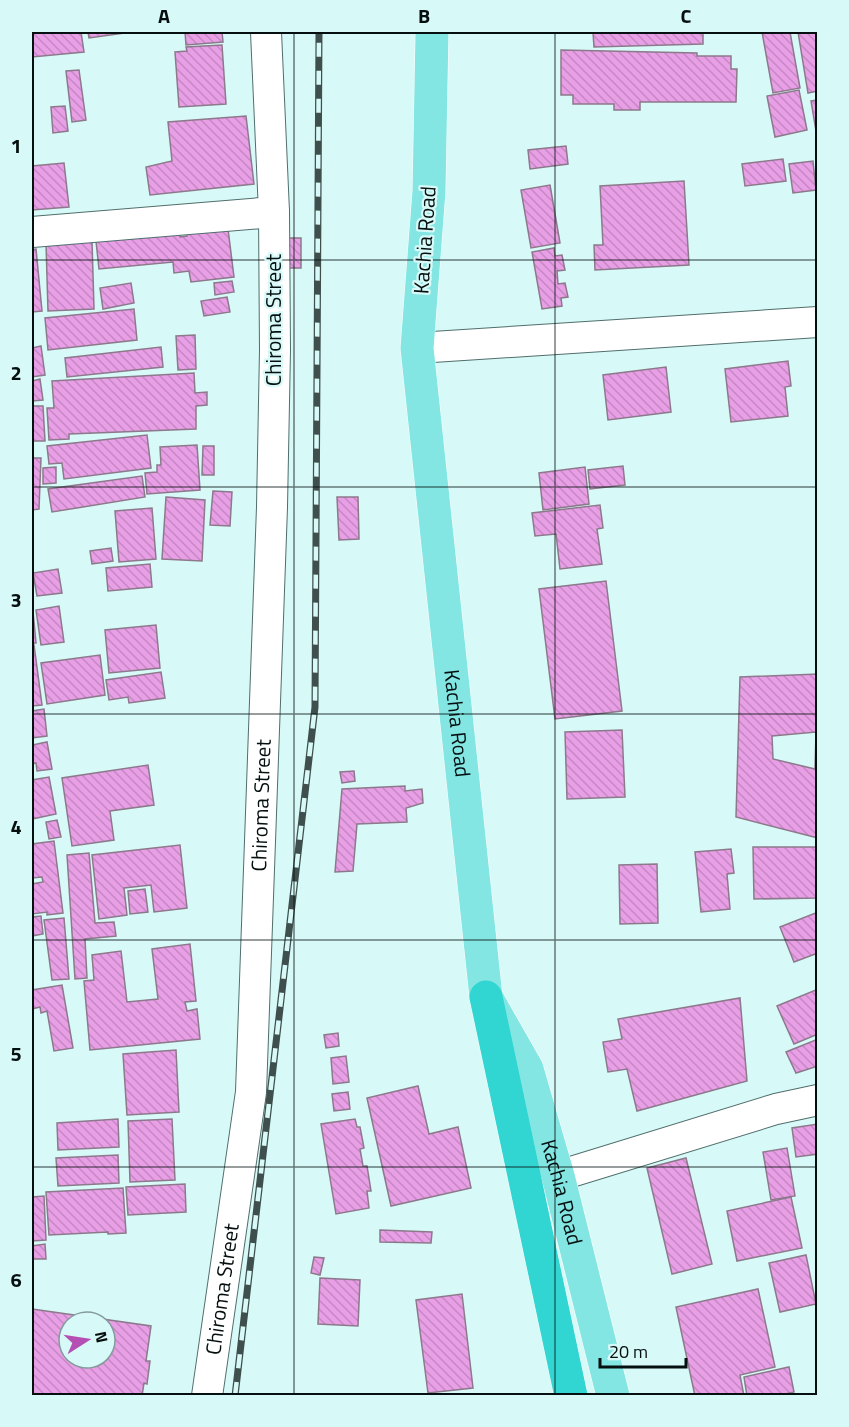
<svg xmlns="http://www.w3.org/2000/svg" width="849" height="1427" font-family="'Titillium Web',sans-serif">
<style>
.building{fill:url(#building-back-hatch);stroke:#8c798b;stroke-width:1.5;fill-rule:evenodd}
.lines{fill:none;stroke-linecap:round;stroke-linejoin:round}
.street-casing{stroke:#506e6c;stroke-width:32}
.primary-casing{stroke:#fff;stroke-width:34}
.highway-casing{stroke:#fff;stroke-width:34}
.street{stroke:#fff;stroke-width:30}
.primary{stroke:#83e6e3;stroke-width:33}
.highway{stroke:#31d5d1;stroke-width:33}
.rail-casing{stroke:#3e4f4e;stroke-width:7}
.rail{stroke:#d7f9f7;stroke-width:4.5;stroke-dasharray:14;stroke-linecap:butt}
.grid{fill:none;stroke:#050f0f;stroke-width:1.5;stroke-opacity:0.55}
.labels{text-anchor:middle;stroke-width:4.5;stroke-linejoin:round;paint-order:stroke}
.street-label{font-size:21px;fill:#050f0f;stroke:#d7f9f7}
.neatline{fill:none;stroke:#050f0f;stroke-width:2}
.grid-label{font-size:20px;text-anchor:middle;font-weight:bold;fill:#050f0f}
</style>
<defs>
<pattern id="building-back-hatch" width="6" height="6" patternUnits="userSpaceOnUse" patternTransform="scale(1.5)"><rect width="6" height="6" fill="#e99fe6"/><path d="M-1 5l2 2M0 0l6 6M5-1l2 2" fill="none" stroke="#c688c4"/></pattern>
</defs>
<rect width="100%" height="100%" fill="#d7f9f7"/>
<!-- building -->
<g class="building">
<path d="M32,32H81L84,52L32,57Z"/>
<path d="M88,32H132L89,38Z"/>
<path d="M185,32H222L223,42L186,45Z"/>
<path d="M593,32H703V44L594,47Z"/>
<path d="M762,32H790L800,88L773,93Z"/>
<path d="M798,32H818V91L808,93Z"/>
<path d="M222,45L226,104L179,107L175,52L187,51L186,47Z"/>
<path d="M561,50L697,53V56H731V69H737L736,102H640V110H614V104H573V95H561Z"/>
<path d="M79,70L86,120L72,122L66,71Z"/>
<path d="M799,90L807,130L775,137L767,96Z"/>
<path d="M818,100V131H816L811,101Z"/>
<path d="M65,106L68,131L53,133L51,107Z"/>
<path d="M246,116L254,184L150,195L146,167L172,161L168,122Z"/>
<path d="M566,146L568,164L530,169L528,150Z"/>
<path d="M783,159L786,181L745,186L742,164Z"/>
<path d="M813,161L816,190L793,193L789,164Z"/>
<path d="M64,163L69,207L32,210V166Z"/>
<path d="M684,181L689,265L595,270L594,245H603L600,186Z"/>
<path d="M550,185L560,243L531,248L521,190Z"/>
<path d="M179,229L180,237L187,236L186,229H228L234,277L191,282L189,271L174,273L173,262L99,269L96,241Z"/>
<rect x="281" y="238" width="20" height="30"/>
<path d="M92,241L94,309L48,311L46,243Z"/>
<path d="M554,248L555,256L562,255L565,270L557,271L558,284L565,283L568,297L561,298L562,306L542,309L532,252Z"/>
<path d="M36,249L42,311L32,312V250Z"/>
<path d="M232,281L234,292L215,295L214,283Z"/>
<path d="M131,283L134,303L103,309L100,288Z"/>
<path d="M227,297L230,312L204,316L201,301Z"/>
<path d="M134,309L137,340L48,350L45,318Z"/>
<path d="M195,335L196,369L178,370L176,336Z"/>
<path d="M41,346L45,375L32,377V348Z"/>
<path d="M161,347L163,367L67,377L65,358Z"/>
<path d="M788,361L791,386L785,387L788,416L731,422L725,369Z"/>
<path d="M666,367L671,412L608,420L603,375Z"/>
<path d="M194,373L195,393L207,392V405L196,406V429L69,434V439L49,440L47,408H54L52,381Z"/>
<path d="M40,379L43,400L32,401V381Z"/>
<path d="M32,406H43L45,441H32Z"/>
<path d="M147,435L151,468L64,479L62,463L49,464L47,446Z"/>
<path d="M197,445L200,490L147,494L145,473L157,472V465H161L160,447Z"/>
<path d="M203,446H214V475H202Z"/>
<path d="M32,458H41L39,509L32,510Z"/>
<path d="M623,466L625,485L590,489L588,470Z"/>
<path d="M56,467V483L43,484V468Z"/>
<path d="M585,467L589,504L543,510L539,473Z"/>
<path d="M142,476L145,497L52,512L48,489Z"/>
<path d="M213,491L232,492L230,526L210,525Z"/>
<path d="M166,497L205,500L202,561L162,559Z"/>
<path d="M337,497H358L359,539L339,540Z"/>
<path d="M600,505L603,528L597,529L602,564L560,569L556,534L535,536L532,513Z"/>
<path d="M152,508L156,559L119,562L115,511Z"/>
<path d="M111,548L113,561L92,564L90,551Z"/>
<path d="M150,564L152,587L108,591L106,568Z"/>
<path d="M58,569L62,593L37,596L33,573Z"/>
<path d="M606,581L622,711L555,719L539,589Z"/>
<path d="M32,601L36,643H32Z"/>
<path d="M59,606L64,642L41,645L36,610Z"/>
<path d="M156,625L160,668L109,673L105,630Z"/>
<path d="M32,645H34L42,705L32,706Z"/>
<path d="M100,655L105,695L47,704L41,663Z"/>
<path d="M161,672L165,698L129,703L128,697L109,700L106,680Z"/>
<path d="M818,674V838L736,817L740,677ZM816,732L815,769L773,759L772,736Z"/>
<path d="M44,709L47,736L32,738V711Z"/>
<path d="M622,730L625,797L567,799L565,732Z"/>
<path d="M47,742L52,769L37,771L36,763L32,764V745Z"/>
<path d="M148,765L154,805L110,811L114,840L72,846L62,778Z"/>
<path d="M354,771L355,781L342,783L340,772Z"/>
<path d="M49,777L56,814L32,819V780Z"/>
<path d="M405,786V791L422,789L423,803L406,808L407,822L357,824L353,871L335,872L342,789Z"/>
<path d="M57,820L61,837L49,839L46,822Z"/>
<path d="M54,841L63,913L47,915V912L32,914V884L43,882L42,877L32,878V844Z"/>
<path d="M180,845L187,908L154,912L151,885L124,888L127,915L99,919L92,855Z"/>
<path d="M753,847H818V898L754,899Z"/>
<path d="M731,849L734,873L727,874L730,909L701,912L695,852Z"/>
<path d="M89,853L95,923L114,922L116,936L85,939L87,978L75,979L67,855Z"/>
<path d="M657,864L658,923L620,924L619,865Z"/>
<path d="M145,889L148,912L130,914L128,891Z"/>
<path d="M818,912V953L794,962L780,927Z"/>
<path d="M41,916L43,934L32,936V917Z"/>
<path d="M64,918L69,979L52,980L44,920Z"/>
<path d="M190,944L196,1001L185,1002L187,1011L197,1009L200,1039L90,1050L84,981L94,980L92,955L121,951L127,1002L158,999L152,949Z"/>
<path d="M62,985L73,1048L54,1051L47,1011L41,1013L40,1007L32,1009V990Z"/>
<path d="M818,989V1034L794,1044L777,1006Z"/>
<path d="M740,998L747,1081L637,1111L627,1069L608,1072L603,1042L622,1039L618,1019Z"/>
<path d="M338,1033L339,1046L326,1048L324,1035Z"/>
<path d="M818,1039V1066L796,1073L786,1052Z"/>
<path d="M176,1050L179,1112L127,1115L123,1054Z"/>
<path d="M346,1056L349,1082L333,1084L331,1058Z"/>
<path d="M418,1086L429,1134L458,1127L471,1188L391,1206L367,1098Z"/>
<path d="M348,1092L350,1109L334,1111L332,1094Z"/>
<path d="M118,1119L119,1147L58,1150L57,1123Z"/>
<path d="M172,1119L175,1180L130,1182L128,1121Z"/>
<path d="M355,1119L357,1127H360L364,1148L360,1149L363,1166H367L371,1191H367L369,1208L336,1214L321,1124Z"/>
<path d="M818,1124V1154L796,1157L792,1128Z"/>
<path d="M787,1148L795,1196L771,1200L763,1152Z"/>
<path d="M118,1155L119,1183L58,1186L56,1158Z"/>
<path d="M686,1158L712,1264L672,1274L647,1168Z"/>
<path d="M185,1184L186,1212L128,1215L126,1187Z"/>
<path d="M123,1188L126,1233L108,1234V1232L49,1235L46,1192Z"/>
<path d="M44,1196L46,1240L32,1241V1197Z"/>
<path d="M791,1197L802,1248L737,1261L727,1211Z"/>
<path d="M380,1230L432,1232L431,1243L380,1242Z"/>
<path d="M45,1244L46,1259H32V1246Z"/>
<path d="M806,1255L816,1304L780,1312L769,1263Z"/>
<path d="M314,1257L324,1258L320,1275L311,1273Z"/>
<path d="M320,1278L360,1280L358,1326L318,1324Z"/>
<path d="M758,1289L775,1367L740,1375L744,1396H695L676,1307Z"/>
<path d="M462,1294L473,1388L428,1393L416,1300Z"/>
<path d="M32,1309L151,1326L146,1361H150L147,1384L144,1383L142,1396H32ZM69,1322H105V1358H69Z"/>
<path d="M789,1367L794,1392L777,1396H747L744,1377Z"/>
</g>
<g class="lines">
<defs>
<g id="street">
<path d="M32,232L274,212"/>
<path d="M417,348L818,322"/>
<path d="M558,1176L776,1109L818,1100"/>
<path id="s1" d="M207,1396L251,1092L272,507L275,350L274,212L266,32"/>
</g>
<g id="primary">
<path id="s2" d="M432,32L429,191L417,348L486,997L527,1069L558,1176L613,1396"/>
</g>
<path id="highway" d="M486,997L571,1396"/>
</defs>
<!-- street casing -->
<use href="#street" class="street-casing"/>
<!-- primary casing -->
<use href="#primary" class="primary-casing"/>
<!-- highway casing -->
<use href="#highway" class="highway-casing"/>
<!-- street -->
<use href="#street" class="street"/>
<!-- primary -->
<use href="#primary" class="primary"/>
<!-- highway -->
<use href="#highway" class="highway"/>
<defs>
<path id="rail" d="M235,1396L315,707L319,32"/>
</defs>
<!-- rail casing -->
<use href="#rail" class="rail-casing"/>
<!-- rail -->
<use href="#rail" class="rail"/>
</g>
<!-- grid -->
<path class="grid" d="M294,32V1396M555,32V1396M32,260H818M32,487H818M32,714H818M32,940H818M32,1167H818"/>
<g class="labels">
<!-- street labels -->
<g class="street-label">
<text transform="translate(425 240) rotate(-86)" y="7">Kachia Road</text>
<text transform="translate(274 320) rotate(-90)" y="7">Chiroma Street</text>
<text dy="7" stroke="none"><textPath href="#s2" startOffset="694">Kachia Road</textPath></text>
<text dy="7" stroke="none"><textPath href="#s1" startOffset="594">Chiroma Street</textPath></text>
<text dy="7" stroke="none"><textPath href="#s2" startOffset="1180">Kachia Road</textPath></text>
<text dy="7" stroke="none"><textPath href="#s1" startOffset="108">Chiroma Street</textPath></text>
</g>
</g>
<!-- border -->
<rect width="849" height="1427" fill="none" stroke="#d7f9f7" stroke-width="66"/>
<!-- north arrow -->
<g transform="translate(87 1340) rotate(78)"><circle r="28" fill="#d7f9f7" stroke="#839b9a" stroke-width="1.5"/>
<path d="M0-4.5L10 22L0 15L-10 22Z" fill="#b54fb4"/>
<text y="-9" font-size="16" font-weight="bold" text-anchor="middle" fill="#050f0f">N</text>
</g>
<!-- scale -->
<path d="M600 1358v9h86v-9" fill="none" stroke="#050f0f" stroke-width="3"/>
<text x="609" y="1358" font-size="18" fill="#050f0f" stroke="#d7f9f7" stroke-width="4.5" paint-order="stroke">20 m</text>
<rect x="33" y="33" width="783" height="1361" class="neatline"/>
<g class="grid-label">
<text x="164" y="23">A</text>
<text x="424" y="23">B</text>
<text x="686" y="23">C</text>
<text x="16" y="153">1</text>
<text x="16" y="380">2</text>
<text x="16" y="607">3</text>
<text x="16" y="834">4</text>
<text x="16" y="1061">5</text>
<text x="16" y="1287">6</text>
</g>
</svg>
